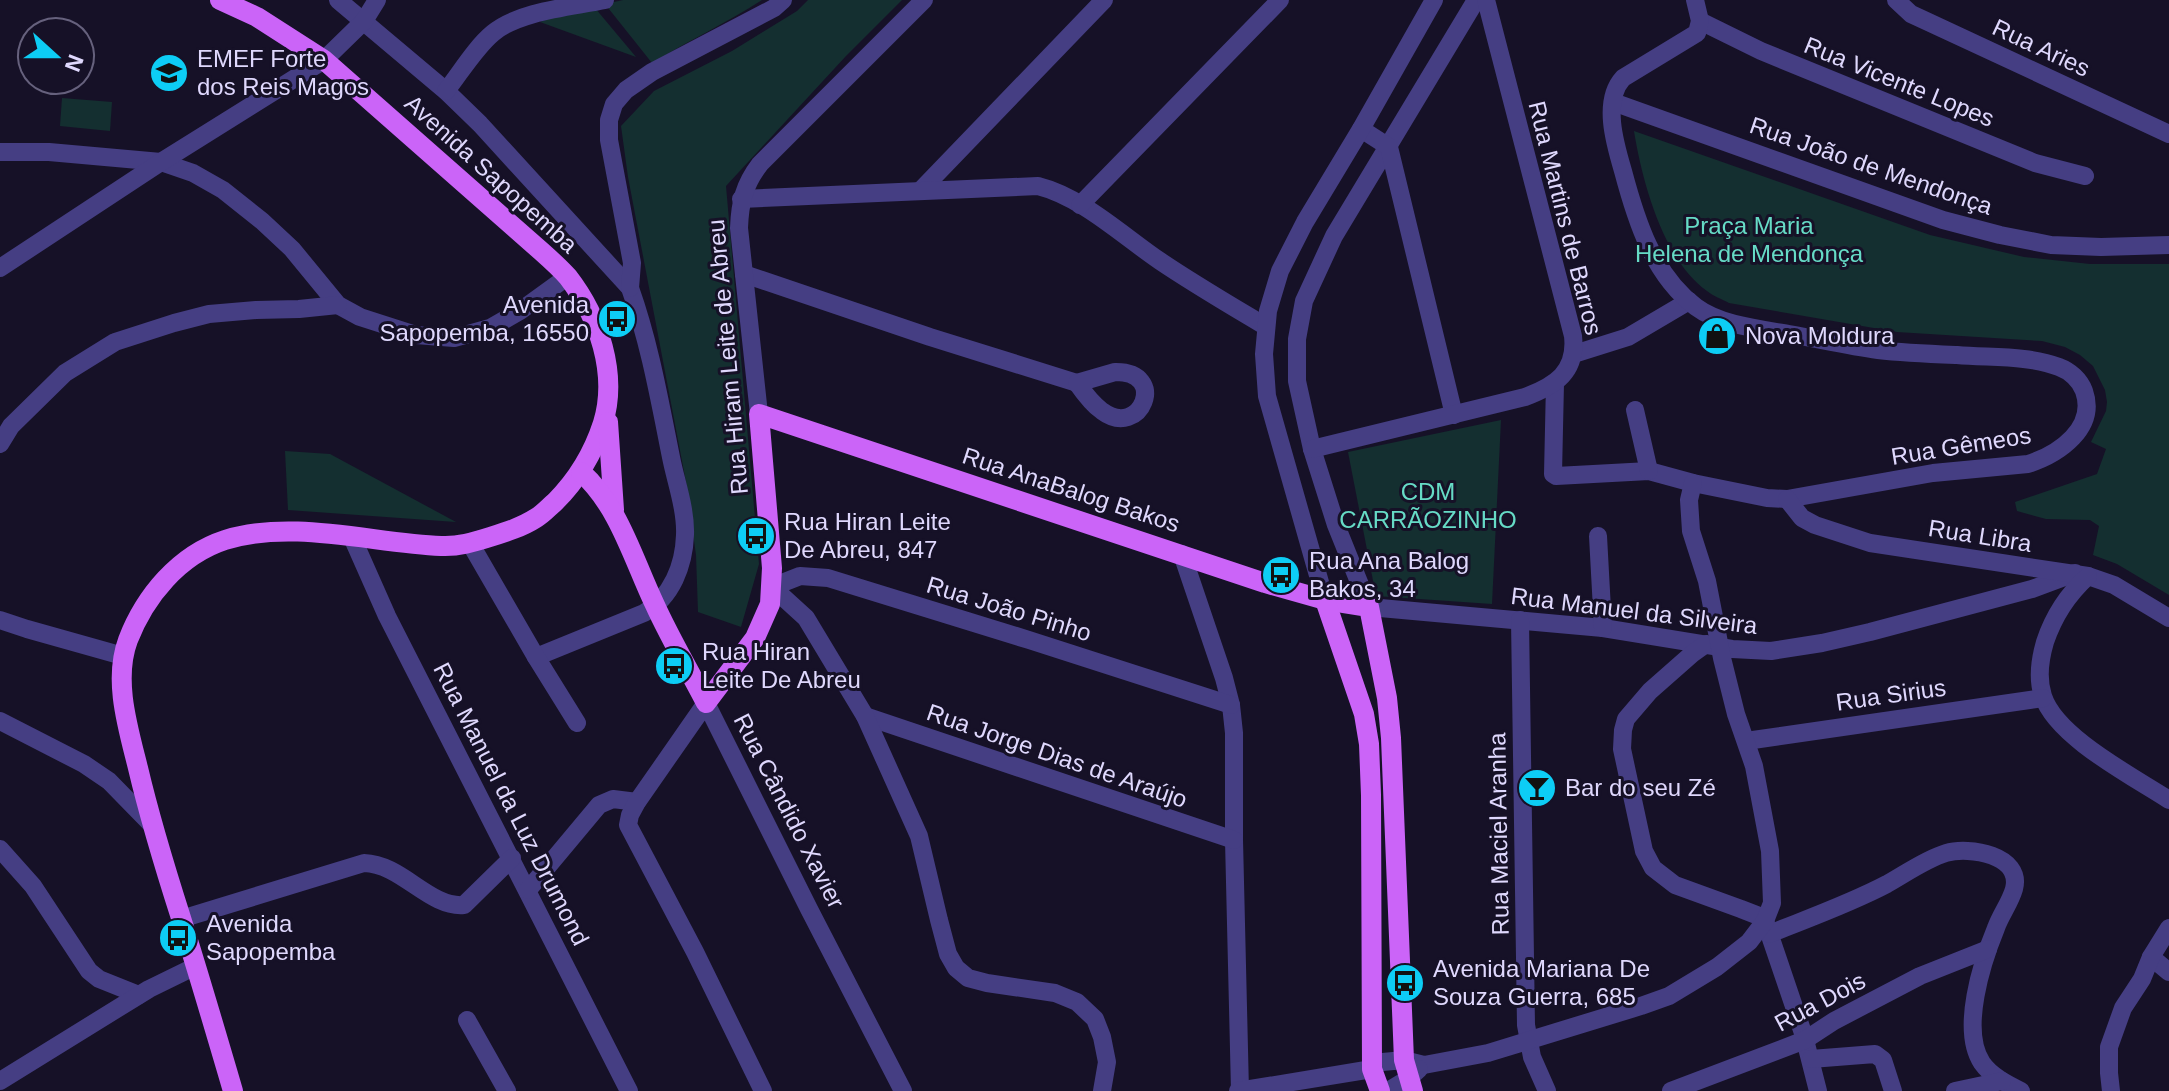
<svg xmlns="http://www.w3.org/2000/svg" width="2169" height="1091" font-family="Arial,sans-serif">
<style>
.green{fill:#142f30}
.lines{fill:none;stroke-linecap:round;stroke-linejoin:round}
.minor{stroke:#453e83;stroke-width:18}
.major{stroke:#cb64f8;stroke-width:20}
.labels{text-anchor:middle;stroke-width:6;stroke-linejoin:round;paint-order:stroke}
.street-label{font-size:24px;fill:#dfd8fd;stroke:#161127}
.poi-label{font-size:24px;fill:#dfd8fd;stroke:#161127;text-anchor:start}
.park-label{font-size:24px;fill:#66dbc6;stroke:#161127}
</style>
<rect width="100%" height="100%" fill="#161127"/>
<!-- green -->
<g class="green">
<path d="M623,0H762C726,23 688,41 652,63L605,4Z"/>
<path d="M808,0H902L846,56L726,186L759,564L741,627L698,612L696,555L686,482L628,177L621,126L654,91L732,51L797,11Z"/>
<path d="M595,8L636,57L540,22L551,18Z"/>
<path d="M62,98L112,102L110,131L60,126Z"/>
<path d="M1634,131L1930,235L2024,257L2090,264H2169V595L2117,564L2093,555L2099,526L2090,520L2046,519L2017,511L2015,502L2097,474L2106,449L2091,442L2106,411L2107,402L2105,390L2093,366L2080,355L2065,347L2042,341L1897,332L1729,303C1722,299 1713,296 1707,291C1663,260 1642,181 1634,131Z"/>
<path d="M1501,420L1492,604L1376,596L1348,452Z"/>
<path d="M285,451L330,454L456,522L288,510Z"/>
</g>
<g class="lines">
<!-- minor -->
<g class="minor">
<path d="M338,0L446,91L480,124L630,288C650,344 660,403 672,462C677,485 686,511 685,535C684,565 672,597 644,613L536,657"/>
<path d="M1476,0L1334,236L1304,301L1297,339V381L1312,449L1336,525L1369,607L1603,628L1732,649L1771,651L1822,643L1870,632L2032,589L2075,573"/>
<path d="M1896,0L1911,14L1924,20L2169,134"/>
<path d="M1700,21L1761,51L2035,163L2085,176"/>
<path d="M446,91C461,72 475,48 493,33C519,11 572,7 605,0"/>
<path d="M1613,102L1943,220L2000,235L2051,245L2101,247L2169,245"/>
<path d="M1361,129L1389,147L1454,415"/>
<path d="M0,152H49L161,162L193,173L223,190L262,221L292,249L338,305L360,317L416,335L454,338L490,328L520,311L567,277"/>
<path d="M921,190L1104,0"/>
<path d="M741,199L1038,186C1082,197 1123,236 1160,261C1194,284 1230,305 1265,326"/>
<path d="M1080,205L1280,0"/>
<path d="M0,268L161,162L324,60L364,21L377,0"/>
<path d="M744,274L930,337L1077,383"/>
<path d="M630,288L632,263L609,140V120L614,104L626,90L652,72L774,8L783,0"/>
<path d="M1574,354L1628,337L1689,301"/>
<path d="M1115,372C1169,371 1141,440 1102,411C1092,404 1084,393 1077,383Z"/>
<path d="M1555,383L1553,474L1556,476L1649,471L1693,483L1767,498L1787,499L1933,473L2028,464C2059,454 2097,428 2084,391C2080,380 2070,371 2059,367C2028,355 1990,358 1957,355C1931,354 1904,353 1878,350C1848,346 1818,339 1789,334C1759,329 1720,325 1696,307C1653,275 1636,220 1623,171C1615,144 1602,101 1623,78L1697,33L1700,21L1695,0"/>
<path d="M1635,410L1649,471"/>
<path d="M759,414L739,228C740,202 744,185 760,164L924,0"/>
<path d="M0,444L11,426L65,373L115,342L174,323L209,314L256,310L299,309L338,305"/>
<path d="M1312,449L1525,397C1555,386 1577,372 1573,336L1486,0"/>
<path d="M1787,499L1802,518L1815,525L1870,543L2088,576L2114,585L2169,618"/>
<path d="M1598,536L1603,628"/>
<path d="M352,537L387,616L629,1091"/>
<path d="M470,543L536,657L577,723"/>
<path d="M1182,554L1224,678L1231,705L1234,733V840L1240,1091"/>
<path d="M2088,576C2067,595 2054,615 2045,642C2040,659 2037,678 2043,696C2056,737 2134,777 2169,800"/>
<path d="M1325,600L1267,396L1264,354L1268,311L1280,271L1305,222L1361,129L1434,0"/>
<path d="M0,620L27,629L123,656"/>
<path d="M1520,620L1526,1025L1532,1057L1547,1091"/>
<path d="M1706,644L1692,654L1650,691L1626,719L1623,730L1622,749L1644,851L1653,868L1675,885L1741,909L1759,916L1765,921L1804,1036L1818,1091"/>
<path d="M865,716L1234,840"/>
<path d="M0,721L84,764L109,781L151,824"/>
<path d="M1746,741L2043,698"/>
<path d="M0,849L33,886L89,971L99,979L139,995"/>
<path d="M528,890L599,805L613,799L637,802"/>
<path d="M181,919L364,863C402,864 429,908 464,905L512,858"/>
<path d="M1769,934C1809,918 1849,904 1887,884C1905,874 1926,859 1946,853C1969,846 2023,855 2014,889C2010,903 2001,914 1996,928C1982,962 1960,1030 1982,1063C1991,1076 2007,1084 2021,1091"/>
<path d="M2151,957L2169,972"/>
<path d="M467,1020L507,1091"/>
<path d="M1811,1059L1875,1054L1883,1060L1893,1091"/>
<path d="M1372,1063L1404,1060L1424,1065L1488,1053L1641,1006L1669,996L1717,967L1749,942L1765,921L1772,903L1770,851L1754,766L1736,714L1722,658L1707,581L1691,531L1689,500L1693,483"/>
<path d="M0,1081L149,989L196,966"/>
<path d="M763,1091L695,952L628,825L630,815L637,802L706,703L809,909L903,1091"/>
<path d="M1102,1091L1107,1062L1102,1037L1095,1019L1077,1002L1055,993L987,983L968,978L956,968L948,954L939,920L919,836L865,716L806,618L772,587L800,576L828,578L1029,640L1231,705"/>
<path d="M1238,1091L1372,1069"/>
<path d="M1388,1091L1408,1079L1419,1069"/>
<path d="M1671,1091L1805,1040L1834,1021L1920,976L1988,949"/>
<path d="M1955,1091L2002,1081"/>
<path d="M2111,1091L2109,1073V1047L2123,1008L2142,979L2151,957L2169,928"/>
</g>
<!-- major -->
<g class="major">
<path d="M220,0L257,17L324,60L541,251C550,259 560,268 568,277C599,317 618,374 603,423C593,454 578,479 555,502C549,507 543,514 536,518C522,527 506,532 490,537C474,542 458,547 441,546C372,543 292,519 225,540C179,555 145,596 128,640C113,680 128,728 138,768C150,819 165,868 181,918C199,975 216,1033 233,1091"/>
<path d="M608,422L614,510"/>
<path d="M581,472C619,506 633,559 655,605C670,638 689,670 706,703L755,638L770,604L772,568L759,414L1265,583L1325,600L1369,607L1387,698L1391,738L1404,1060L1413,1091"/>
<path d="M1325,600L1364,714L1369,744L1371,795L1372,1069L1380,1091"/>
</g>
</g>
<!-- icons -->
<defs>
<symbol id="school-disc" viewBox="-11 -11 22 22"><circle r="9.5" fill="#0dcdf5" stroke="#161127"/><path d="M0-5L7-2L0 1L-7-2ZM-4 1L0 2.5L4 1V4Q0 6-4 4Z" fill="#111"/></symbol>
<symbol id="bus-disc" viewBox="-11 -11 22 22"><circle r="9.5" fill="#0dcdf5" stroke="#161127"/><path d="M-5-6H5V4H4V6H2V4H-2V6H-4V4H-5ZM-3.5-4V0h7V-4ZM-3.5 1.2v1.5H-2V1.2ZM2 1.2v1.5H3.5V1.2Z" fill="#111"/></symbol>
<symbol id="shop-disc" viewBox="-11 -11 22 22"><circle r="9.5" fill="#0dcdf5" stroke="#161127"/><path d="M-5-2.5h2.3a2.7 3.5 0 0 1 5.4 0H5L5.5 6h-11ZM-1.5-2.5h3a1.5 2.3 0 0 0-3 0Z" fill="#111"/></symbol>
<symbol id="bar-disc" viewBox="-11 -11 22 22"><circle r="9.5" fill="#0dcdf5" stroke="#161127"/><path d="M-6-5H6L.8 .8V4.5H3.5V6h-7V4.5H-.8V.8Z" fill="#111"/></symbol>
</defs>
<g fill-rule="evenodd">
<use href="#school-disc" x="147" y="51" width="44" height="44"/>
<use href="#bus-disc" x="595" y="297" width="44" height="44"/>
<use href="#shop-disc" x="1695" y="314" width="44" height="44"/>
<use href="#bus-disc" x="734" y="514" width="44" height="44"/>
<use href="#bus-disc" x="1259" y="553" width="44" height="44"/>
<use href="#bus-disc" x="652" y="644" width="44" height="44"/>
<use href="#bar-disc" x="1515" y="766" width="44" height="44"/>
<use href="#bus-disc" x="156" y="916" width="44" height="44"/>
<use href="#bus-disc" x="1383" y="961" width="44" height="44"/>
</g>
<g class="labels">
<!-- street labels -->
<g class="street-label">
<text transform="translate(2041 48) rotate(25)" y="8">Rua Aries</text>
<text transform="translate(1899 82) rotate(22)" y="8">Rua Vicente Lopes</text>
<text transform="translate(1871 166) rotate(19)" y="8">Rua João de Mendonça</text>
<text transform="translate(491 174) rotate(42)" y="8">Avenida Sapopemba</text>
<text transform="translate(1565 218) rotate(76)" y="8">Rua Martins de Barros</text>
<text transform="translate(728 357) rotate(-95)" y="8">Rua Hiram Leite de Abreu</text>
<text transform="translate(1961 446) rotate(-9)" y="8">Rua Gêmeos</text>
<text transform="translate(1071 490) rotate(18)" y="8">Rua AnaBalog Bakos</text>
<text transform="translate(1980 536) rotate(9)" y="8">Rua Libra</text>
<text transform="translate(1009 609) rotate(17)" y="8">Rua João Pinho</text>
<text transform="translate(1634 611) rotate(7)" y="8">Rua Manuel da Silveira</text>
<text transform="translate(1891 695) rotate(-8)" y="8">Rua Sirius</text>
<text transform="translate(1057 756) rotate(19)" y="8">Rua Jorge Dias de Araújo</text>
<text transform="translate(511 804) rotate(63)" y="8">Rua Manuel da Luz Drumond</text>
<text transform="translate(789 811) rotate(63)" y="8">Rua Cândido Xavier</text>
<text transform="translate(1499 834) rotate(-91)" y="8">Rua Maciel Aranha</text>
<text transform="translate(1820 1002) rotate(-28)" y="8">Rua Dois</text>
</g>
<!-- poi labels -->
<g class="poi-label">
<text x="197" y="67">EMEF Forte<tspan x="197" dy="28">dos Reis Magos</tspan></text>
<text x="589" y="313" text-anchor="end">Avenida<tspan x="589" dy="28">Sapopemba, 16550</tspan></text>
<text x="1745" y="344">Nova Moldura</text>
<text x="784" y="530">Rua Hiran Leite<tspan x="784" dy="28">De Abreu, 847</tspan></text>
<text x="1309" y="569">Rua Ana Balog<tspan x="1309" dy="28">Bakos, 34</tspan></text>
<text x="702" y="660">Rua Hiran<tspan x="702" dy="28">Leite De Abreu</tspan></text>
<text x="1565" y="796">Bar do seu Zé</text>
<text x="206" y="932">Avenida<tspan x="206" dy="28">Sapopemba</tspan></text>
<text x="1433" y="977">Avenida Mariana De<tspan x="1433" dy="28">Souza Guerra, 685</tspan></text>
</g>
<!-- park labels -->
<g class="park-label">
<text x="1749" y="234">Praça Maria<tspan x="1749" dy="28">Helena de Mendonça</tspan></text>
<text x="1428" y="500">CDM<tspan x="1428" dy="28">CARRÃOZINHO</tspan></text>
</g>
</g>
<!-- north arrow -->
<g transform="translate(56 56) rotate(111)"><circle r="38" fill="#161127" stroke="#66617d" stroke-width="2"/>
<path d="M0-6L14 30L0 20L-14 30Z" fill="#0dcdf5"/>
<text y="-12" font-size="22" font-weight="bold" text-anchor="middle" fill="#dfd8fd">N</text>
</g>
</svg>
